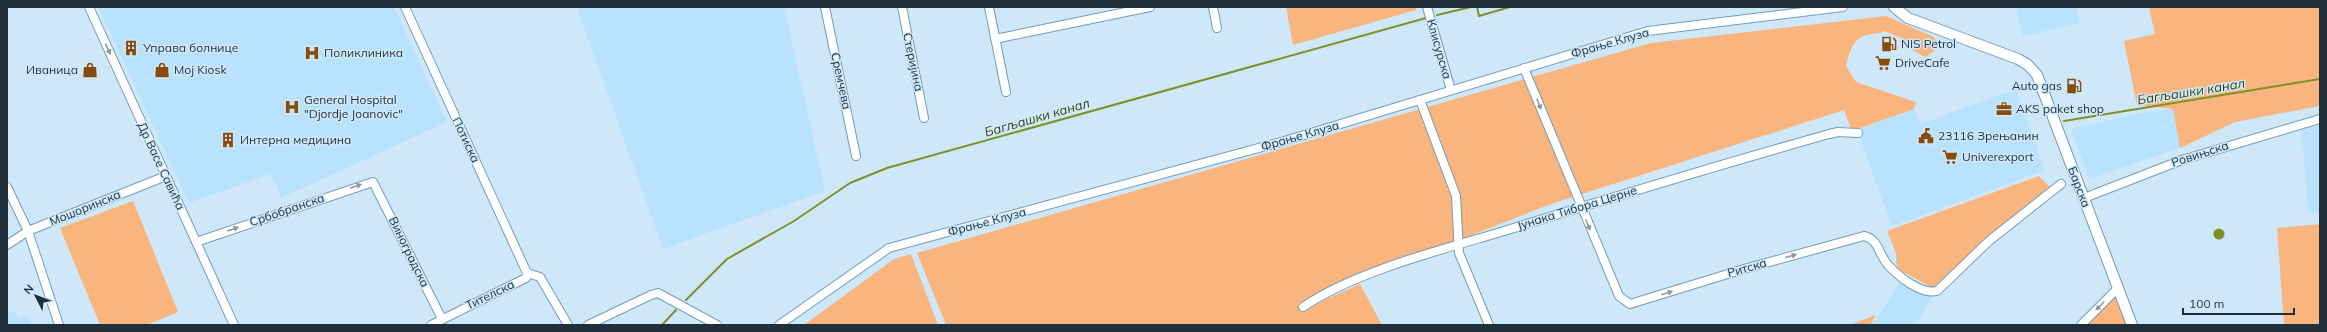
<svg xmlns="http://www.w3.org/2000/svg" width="2327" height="332" font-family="Mulish,sans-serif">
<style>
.built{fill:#b9e2fe}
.green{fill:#fab47d}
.water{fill:#7e9128}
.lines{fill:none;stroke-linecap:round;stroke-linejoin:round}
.stream{stroke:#7e9128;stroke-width:2}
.minor-casing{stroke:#739cb9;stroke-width:10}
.tertiary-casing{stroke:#739cb9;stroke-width:12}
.minor{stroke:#fff;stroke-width:8}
.tertiary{stroke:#fff;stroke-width:10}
.oneway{fill:#8f989e}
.labels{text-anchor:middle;stroke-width:3;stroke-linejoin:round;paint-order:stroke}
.street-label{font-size:12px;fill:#1f303c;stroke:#cee8fa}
.poi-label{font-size:12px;fill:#1f303c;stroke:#cee8fa;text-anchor:start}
.water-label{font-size:13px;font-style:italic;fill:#38420b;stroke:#cee8fa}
</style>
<rect width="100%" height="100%" fill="#cee8fa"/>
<!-- built -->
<g class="built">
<path d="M98,7H394L447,122L281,198L271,174L189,203Z"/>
<path d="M577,7H784L825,191L663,249Z"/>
<path d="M2016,7H2076L2080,23L2023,36Z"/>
<path d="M2016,89L2045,170L1892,226L1857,130L1914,109L1920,124Z"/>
<path d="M2173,109L2180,148L2089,179L2071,129L2141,113Z"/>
<path d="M2320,125V212L2309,213L2301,130Z"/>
<path d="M1902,279L1932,297L1915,325H1873Z"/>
<path d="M14,310L19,319L27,315L32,325H7V314Z"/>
</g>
<!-- green -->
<g class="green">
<path d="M1286,7H1416V10L1293,45Z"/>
<path d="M2149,7H2320V106L2235,122L2180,148L2173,109L2137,105L2124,41L2155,34Z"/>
<path d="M1886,16L1934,37L1936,41L1934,51L1926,57C1916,54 1910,47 1900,43L1902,38L1884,31C1877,35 1873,33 1866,35C1852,39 1849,55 1846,66L1856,82L1916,102L1914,109L1852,131L1844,110L1551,204L1299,303L1300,311L1360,284L1382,325H946L917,253L1651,43Z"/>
<path d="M2039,176L2053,190L1935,289L1897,269L1896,253L1887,231Z"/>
<path d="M133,201L178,312L147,325H100L60,228Z"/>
<path d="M2320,224V325H2284L2277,228Z"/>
<path d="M911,254L938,325H804L894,259Z"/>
<path d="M2116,295L2128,325H2087Z"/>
<path d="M1875,315L1871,325H1850Z"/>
</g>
<!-- water -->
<circle class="water" cx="2219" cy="234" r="5.5"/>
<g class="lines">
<!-- stream -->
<g class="stream">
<path d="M1477,7L1479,16L1510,7"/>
<path d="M1437,15L1471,7"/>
<path d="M2064,121L2320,79"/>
<path d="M686,300L727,259L794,221L850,183L887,168L1426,18"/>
<path d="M662,325L676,310"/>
</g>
<defs>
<g id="minor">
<path d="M89,7L234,325"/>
<path d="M405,7L527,273"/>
<path d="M825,7L856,156"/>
<path d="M902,7L924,118"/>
<path d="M989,7L1006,92"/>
<path d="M1213,7L1217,28"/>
<path d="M1427,7L1451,90"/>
<path d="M995,39L1150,7"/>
<path d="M1524,68L1619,296L1630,304L1744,269L1864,236C1879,239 1879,256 1889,266C1899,277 1922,295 1937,291L1989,241L2061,184"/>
<path d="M1420,100L1456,196L1459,253L1489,325"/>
<path d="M7,187L28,231L59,325"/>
<path d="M2084,198L2182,160L2320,119"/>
<path d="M196,242L373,182L442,319"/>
<path d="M7,245L28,231L166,176"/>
<path d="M1303,307C1354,272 1440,250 1501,232C1610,198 1719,165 1829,134L1838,132L1858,133"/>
<path d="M431,325L526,278L527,273L540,277L568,325"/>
<path d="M588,325L651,295L658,293L717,325"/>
<path d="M779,325L889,248L1281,142L1648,31L1843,7"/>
<path d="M2081,325L2118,288"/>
</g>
<path id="tertiary" d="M1894,7L1908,18L2018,59L2028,65L2037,75L2132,325"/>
</defs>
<!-- minor casing -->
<use href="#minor" class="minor-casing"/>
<!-- tertiary casing -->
<use href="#tertiary" class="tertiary-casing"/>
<!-- minor -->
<use href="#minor" class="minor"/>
<!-- tertiary -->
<use href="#tertiary" class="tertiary"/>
</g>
<!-- one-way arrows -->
<defs><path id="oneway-solid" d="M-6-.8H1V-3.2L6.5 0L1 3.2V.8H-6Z"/></defs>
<g class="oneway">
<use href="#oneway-solid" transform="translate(108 49) rotate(65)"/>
<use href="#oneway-solid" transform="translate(1539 104) rotate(68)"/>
<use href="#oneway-solid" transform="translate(356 186) rotate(-19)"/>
<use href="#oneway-solid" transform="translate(1588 225) rotate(67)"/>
<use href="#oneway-solid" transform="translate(233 229) rotate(-19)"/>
<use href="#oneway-solid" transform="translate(1791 256) rotate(-15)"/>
<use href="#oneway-solid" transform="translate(1667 293) rotate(-17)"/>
<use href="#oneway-solid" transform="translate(2100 306) rotate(135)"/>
</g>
<!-- icons -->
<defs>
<symbol id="fuel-bare" viewBox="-9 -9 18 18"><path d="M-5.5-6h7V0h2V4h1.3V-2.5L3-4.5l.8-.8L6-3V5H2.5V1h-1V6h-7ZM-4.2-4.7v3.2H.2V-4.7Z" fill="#884b0b" stroke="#cee8fa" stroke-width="2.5" paint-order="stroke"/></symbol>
<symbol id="building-bare" viewBox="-9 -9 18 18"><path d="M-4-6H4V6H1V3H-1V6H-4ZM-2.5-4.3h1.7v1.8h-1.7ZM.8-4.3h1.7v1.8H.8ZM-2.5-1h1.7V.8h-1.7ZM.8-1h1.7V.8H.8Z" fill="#884b0b" stroke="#cee8fa" stroke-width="2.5" paint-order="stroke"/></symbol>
<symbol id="hospital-bare" viewBox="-9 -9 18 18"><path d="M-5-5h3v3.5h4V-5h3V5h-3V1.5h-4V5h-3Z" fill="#884b0b" stroke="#cee8fa" stroke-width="2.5" paint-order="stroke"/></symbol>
<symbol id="supermarket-bare" viewBox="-9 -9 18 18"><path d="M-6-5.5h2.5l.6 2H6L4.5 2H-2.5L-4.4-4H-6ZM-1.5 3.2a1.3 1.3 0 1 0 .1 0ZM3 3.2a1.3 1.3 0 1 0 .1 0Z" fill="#884b0b" stroke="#cee8fa" stroke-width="2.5" paint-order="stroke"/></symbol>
<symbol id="shop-bare" viewBox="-9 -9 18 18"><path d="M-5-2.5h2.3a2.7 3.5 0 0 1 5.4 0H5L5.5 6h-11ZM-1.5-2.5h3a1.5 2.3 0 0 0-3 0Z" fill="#884b0b" stroke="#cee8fa" stroke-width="2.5" paint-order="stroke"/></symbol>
<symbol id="office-bare" viewBox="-9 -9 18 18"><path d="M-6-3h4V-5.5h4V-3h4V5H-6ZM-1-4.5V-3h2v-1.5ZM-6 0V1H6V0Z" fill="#884b0b" stroke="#cee8fa" stroke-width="2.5" paint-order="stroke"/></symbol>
<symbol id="civic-bare" viewBox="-9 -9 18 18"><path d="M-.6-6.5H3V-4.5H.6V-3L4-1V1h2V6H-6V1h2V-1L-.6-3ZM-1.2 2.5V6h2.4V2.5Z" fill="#884b0b" stroke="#cee8fa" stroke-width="2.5" paint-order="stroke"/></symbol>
</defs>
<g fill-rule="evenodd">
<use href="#fuel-bare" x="1878" y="33" width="22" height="22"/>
<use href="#building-bare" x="120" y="37" width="22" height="22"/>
<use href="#hospital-bare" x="301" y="42" width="22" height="22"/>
<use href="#supermarket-bare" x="1872" y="52" width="22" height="22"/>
<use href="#shop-bare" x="79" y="59" width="22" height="22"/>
<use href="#shop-bare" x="151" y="59" width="22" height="22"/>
<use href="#fuel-bare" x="2063" y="75" width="22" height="22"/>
<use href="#hospital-bare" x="281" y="96" width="22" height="22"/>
<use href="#office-bare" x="1993" y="98" width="22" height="22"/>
<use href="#civic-bare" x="1915" y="125" width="22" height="22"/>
<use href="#building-bare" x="217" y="129" width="22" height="22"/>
<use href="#supermarket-bare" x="1939" y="146" width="22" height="22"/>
</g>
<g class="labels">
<!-- street labels -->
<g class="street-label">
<text transform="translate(1610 43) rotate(-16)" y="4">Фрање Клуза</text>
<text transform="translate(1439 49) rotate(74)" y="4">Клисурска</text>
<text transform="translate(913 62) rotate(78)" y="4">Стеријина</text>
<text transform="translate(841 81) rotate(78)" y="4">Сремчева</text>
<text transform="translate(1300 136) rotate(-16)" y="4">Фрање Клуза</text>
<text transform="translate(466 140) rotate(65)" y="4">Потиска</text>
<text transform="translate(2200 154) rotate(-18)" y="4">Ровињска</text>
<text transform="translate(161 166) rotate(65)" y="4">Др Васе Савића</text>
<text transform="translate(2079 187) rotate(69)" y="4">Барска</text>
<text transform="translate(85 208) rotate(-22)" y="4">Мошоринска</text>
<text transform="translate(1577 208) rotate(-17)" y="4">Јунака Тибора Церне</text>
<text transform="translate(287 210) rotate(-19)" y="4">Србобранска</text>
<text transform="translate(987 222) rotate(-15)" y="4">Фрање Клуза</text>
<text transform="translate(409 252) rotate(64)" y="4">Виноградска</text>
<text transform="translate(1747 268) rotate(-16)" y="4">Ритска</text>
<text transform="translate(490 295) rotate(-26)" y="4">Тителска</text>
</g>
<!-- poi labels -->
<g class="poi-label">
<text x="1901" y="48">NIS Petrol</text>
<text x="143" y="52">Управа болнице</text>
<text x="324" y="57">Поликлиника</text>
<text x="1895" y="67">DriveCafe</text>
<text x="78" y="74" text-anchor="end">Иваница</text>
<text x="174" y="74">Moj Kiosk</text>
<text x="2062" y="90" text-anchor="end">Auto gas</text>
<text x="304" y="104">General Hospital<tspan x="304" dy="14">"Djordje Joanovic"</tspan></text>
<text x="2016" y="113">AKS paket shop</text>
<text x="1938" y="140">23116 Зрењанин</text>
<text x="240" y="144">Интерна медицина</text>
<text x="1962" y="161">Univerexport</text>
</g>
<!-- water labels -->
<g class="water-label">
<text transform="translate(2191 91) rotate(-9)" y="5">Багљашки канал</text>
<text transform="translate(1037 117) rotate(-16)" y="5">Багљашки канал</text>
</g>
</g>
<!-- border -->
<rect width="2327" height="332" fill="none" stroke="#1f303c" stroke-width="16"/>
<!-- north arrow -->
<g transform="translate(36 296) rotate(312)" stroke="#cee8fa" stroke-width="3" paint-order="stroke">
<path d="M0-3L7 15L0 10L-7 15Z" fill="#1f303c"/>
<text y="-6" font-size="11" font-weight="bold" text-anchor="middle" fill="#1f303c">N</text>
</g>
<!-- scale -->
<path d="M2183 308v6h111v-6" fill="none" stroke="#1f303c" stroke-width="2"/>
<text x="2189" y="308" font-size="12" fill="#1f303c" stroke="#cee8fa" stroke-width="3" paint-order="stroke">100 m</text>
</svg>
